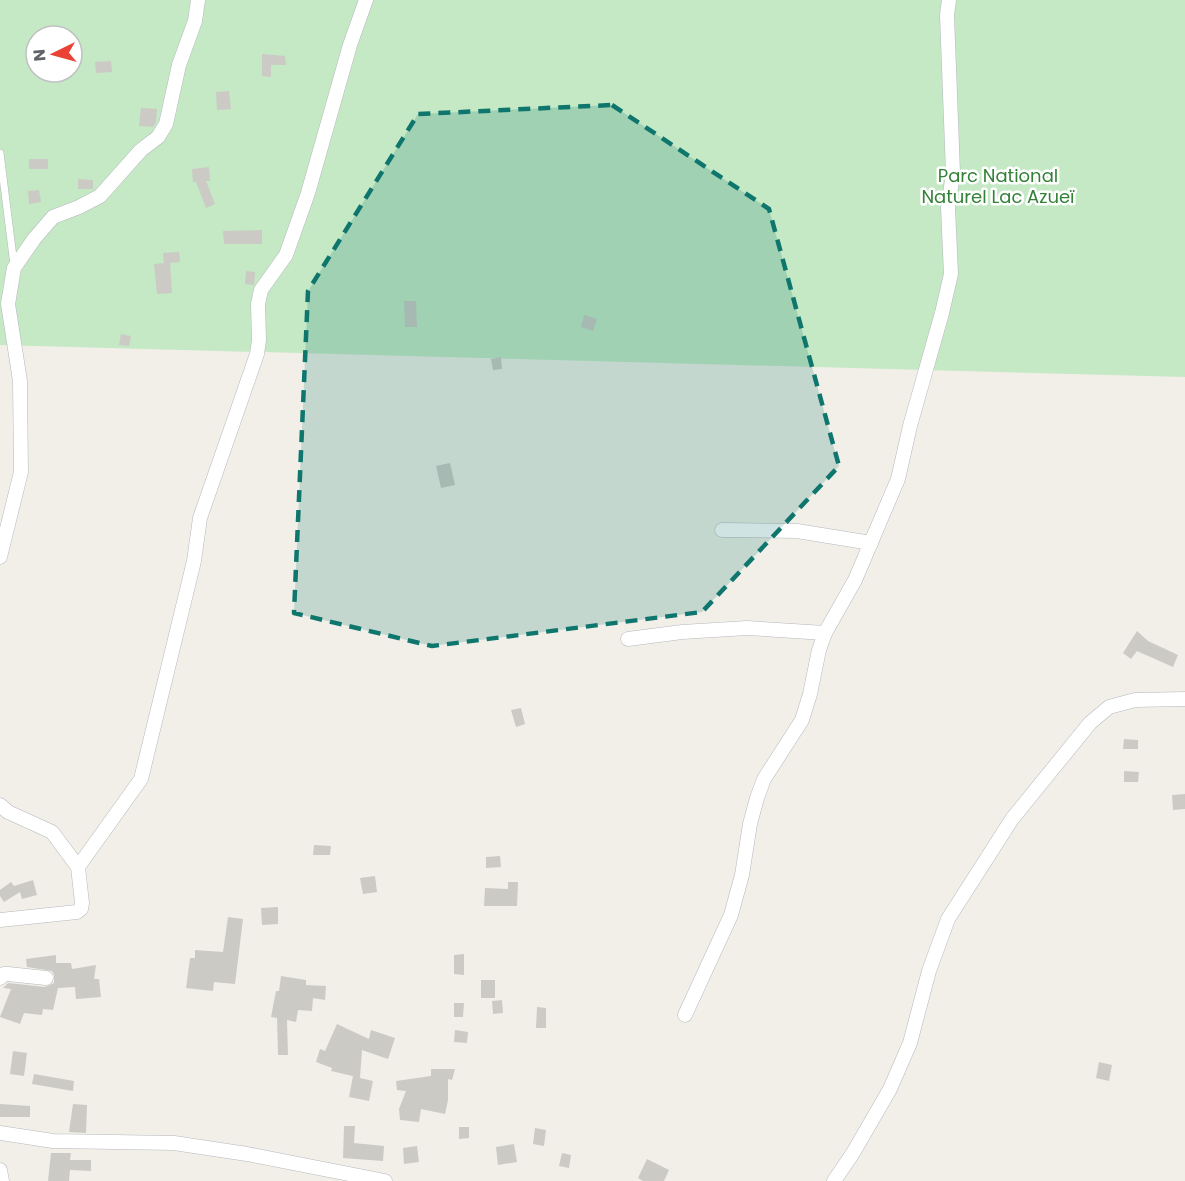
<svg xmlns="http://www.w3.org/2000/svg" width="1185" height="1181" font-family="Poppins,sans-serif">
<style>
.green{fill:#c5e8c5;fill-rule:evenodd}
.building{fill:#cccac5}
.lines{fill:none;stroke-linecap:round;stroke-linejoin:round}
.lane-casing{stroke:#b5b8bc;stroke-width:8}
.street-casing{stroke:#b5b8bc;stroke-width:15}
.lane{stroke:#fff;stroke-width:7}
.street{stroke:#fff;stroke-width:14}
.marked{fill:#0f766e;fill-opacity:0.2;stroke:#0f766e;stroke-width:4.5;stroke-dasharray:12 8;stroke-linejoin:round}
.labels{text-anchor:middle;stroke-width:5;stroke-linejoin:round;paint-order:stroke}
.park-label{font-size:18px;fill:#348238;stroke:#fff}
</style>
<rect width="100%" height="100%" fill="#f1efe8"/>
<!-- green -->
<path class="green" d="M0,0H1185V377L0,345ZM36,36H72V72H36Z"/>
<!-- building -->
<g class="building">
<path d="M262,54L285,56L286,65H271V77L262,76Z"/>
<path d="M111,61L112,72L96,73L95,62Z"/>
<path d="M229,91L231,109L217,110L216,92Z"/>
<path d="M141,108L157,109L156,122L153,127L139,126Z"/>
<rect x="29" y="159" width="19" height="10"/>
<path d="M209,167L210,181H206L215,204L206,208L196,182H193L192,169Z"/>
<path d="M78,179L93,180V189H78Z"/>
<path d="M39,190L41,202L29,204L28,191Z"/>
<path d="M262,230V244H224L223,231Z"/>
<path d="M179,252L180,262L170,263L172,293L157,294L154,264L164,263L163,253Z"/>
<path d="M246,271L255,272L254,285L245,284Z"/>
<path d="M404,301H416L417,327H405Z"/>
<path d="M584,315L597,319L593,331L581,327Z"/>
<path d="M121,334L131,336L129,346L119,345Z"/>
<path d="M501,357L502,369L493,370L491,359Z"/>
<path d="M450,463L455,485L441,488L436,466Z"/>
<path d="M1137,631L1148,641L1178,655L1173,667L1137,651L1131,659L1123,653Z"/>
<path d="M521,708L525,724L516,727L511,710Z"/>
<path d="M1124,739L1138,740V749H1123Z"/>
<path d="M1124,771L1139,772L1138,782H1124Z"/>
<path d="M1185,794V809L1173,810L1172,795Z"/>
<path d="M314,845L331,846L330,855H313Z"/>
<path d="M500,856L501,867L486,868V857Z"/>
<path d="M375,876L377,892L363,894L360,878Z"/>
<path d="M33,880L37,895L22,899L20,892L4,902L0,896V890L11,882L14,886Z"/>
<path d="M508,882H518L517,906H484L485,888L508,889Z"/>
<path d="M278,907V924L262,925L261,908Z"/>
<path d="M228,917L243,919L235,984L214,982L213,991L186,988L190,958H195V950L223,952Z"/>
<path d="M464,954V975L454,974V955Z"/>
<path d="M56,955V963H71L72,969L96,965L94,979H99L101,997L76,999L75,987L58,988L53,1010L43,1009L42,1015L24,1013L20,1024L0,1017L11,989L3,988L8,983L45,987L54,983V975L52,971L27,967L26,959Z"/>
<path d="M281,976L306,980V985L326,986L325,1000L313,998L312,1011L298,1010L296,1022L287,1020L288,1055H278L277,1018L271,1017L276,991H279Z"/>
<rect x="481" y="980" width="14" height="18"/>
<path d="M502,1000L503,1013L493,1014L492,1001Z"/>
<path d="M454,1003H464L463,1017H454Z"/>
<path d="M537,1007L546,1008V1028H536Z"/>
<path d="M337,1024L369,1039L371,1030L395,1038L388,1059L362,1050L360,1078L373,1081L369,1101L349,1097L353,1076L357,1077L331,1071L332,1068L316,1062L320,1049L325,1051Z"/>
<path d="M455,1030L468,1032L467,1043L454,1042Z"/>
<path d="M13,1051L27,1053L24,1076L10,1074Z"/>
<path d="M1099,1062L1112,1065L1109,1081L1096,1078Z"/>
<path d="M431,1069H455L452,1080L448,1079V1100L445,1114L421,1109L419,1122L400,1120L399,1109L406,1091L397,1090L396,1081L431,1076Z"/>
<path d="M34,1074L74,1081L73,1091L32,1084Z"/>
<path d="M0,1104L30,1106V1117H0Z"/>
<path d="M73,1104L87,1105L86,1133L69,1132Z"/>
<path d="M344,1126H355L354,1143L384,1146L383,1161L343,1158Z"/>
<path d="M459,1127H469V1138L459,1139Z"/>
<path d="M535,1128L546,1130L544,1146L533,1144Z"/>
<path d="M514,1144L517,1162L498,1165L496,1147Z"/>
<path d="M417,1146L419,1162L404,1164L403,1148Z"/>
<path d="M51,1153H71L70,1160H91V1171L70,1170L69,1181H48Z"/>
<path d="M562,1153L571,1155L569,1168L559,1166Z"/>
<path d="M647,1159L669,1170L664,1181H643L638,1178Z"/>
</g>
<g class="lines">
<defs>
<path id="lane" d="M0,153L14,265"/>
<g id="street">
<path d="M722,530L797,531L871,543"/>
<path d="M0,557L21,472L20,381L8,304L14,268L34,239L53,217L79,207L100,196L141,150L158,137L166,124L179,65L195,21L198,0"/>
<path d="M628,639L682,632L747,628L825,633"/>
<path d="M0,805L8,812L52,832L78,867L82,903L81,909L77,912L0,920"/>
<path d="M78,867L141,779L194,561L200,518L257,354L259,340L258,304L261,290L286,255L308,193L350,45L366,0"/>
<path d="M0,978L4,974H8L46,978"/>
<path d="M685,1015L731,915L742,875L750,824L757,798L764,779L802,720L810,694L819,650L825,633L855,580L898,479L910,426L942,313L951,274L948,208L953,173L947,15L949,0"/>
<path d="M0,1133L53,1141L174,1143L247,1154L385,1181"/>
<path d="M0,1170L2,1181"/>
<path d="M834,1181L853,1153L890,1089L910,1043L929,971L948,919L1012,819L1090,723L1109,707L1135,700L1185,699"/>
</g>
</defs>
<!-- lane casing -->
<use href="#lane" class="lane-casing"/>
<!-- street casing -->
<use href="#street" class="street-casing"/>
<!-- lane -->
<use href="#lane" class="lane"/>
<!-- street -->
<use href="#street" class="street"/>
</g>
<!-- marked area -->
<path class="marked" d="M612,105L769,209L839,466L702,612L432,646L294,613L308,291L418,114Z"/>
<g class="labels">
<!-- park labels -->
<g class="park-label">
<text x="998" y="182">Parc National<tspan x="998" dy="21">Naturel Lac Azueï</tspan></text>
</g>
</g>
<!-- north arrow -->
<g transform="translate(54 54) rotate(265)"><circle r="28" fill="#ffffff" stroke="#bfc1c3" stroke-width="1.5"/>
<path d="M0-4.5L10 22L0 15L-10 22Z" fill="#ea4335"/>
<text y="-9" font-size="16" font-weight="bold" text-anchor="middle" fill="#5f6368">N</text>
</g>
</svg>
